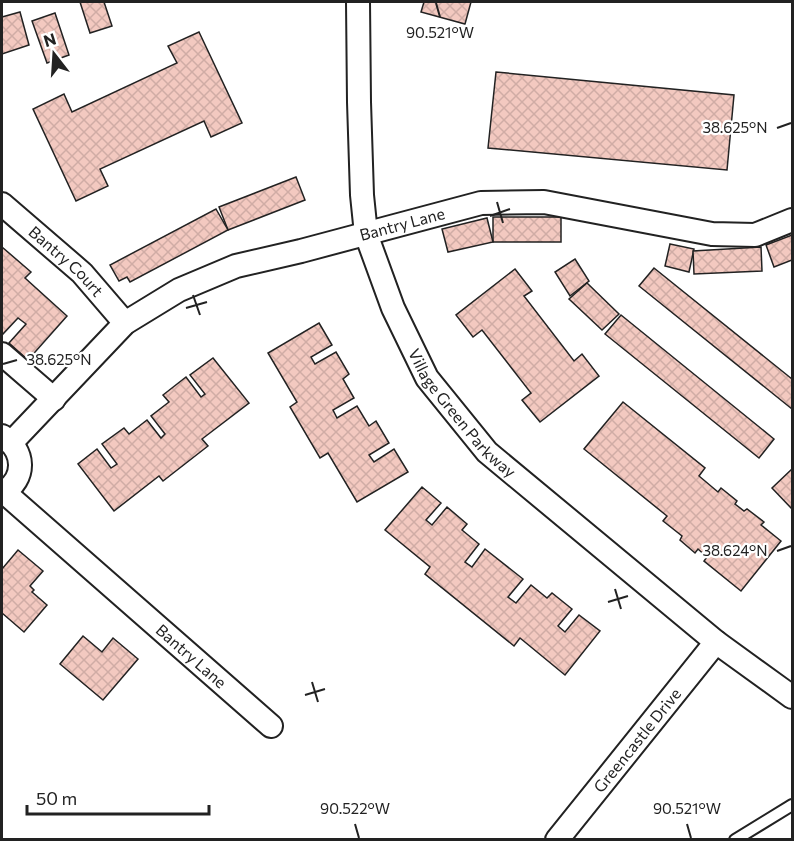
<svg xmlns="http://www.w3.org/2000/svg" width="794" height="841" font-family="Commissioner,sans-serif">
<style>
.building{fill:url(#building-cross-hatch);stroke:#222;stroke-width:1.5}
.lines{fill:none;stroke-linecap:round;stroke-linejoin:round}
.lane-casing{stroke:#222;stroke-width:14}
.street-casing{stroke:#222;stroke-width:26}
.lane{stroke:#fff;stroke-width:10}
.street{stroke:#fff;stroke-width:22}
.ticks{fill:none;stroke:#222;stroke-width:2}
.labels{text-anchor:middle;stroke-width:4.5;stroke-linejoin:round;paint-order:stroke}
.street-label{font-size:16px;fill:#222;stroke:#fff}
.ticks-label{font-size:15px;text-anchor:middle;fill:#222;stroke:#fff;stroke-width:4.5;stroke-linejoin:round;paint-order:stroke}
</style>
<defs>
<pattern id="building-cross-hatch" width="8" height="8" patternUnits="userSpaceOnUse" patternTransform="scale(1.5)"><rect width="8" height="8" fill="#f3c9c0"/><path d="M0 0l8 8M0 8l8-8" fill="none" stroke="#d0aca5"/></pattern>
</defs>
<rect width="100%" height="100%" fill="#fff"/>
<!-- building -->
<g class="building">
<path d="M80,2H104L112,26L90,33Z"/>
<path d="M424,2H471L465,24L421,12Z"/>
<path d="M20,12L29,45L2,54V14V17Z"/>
<path d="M55,13L69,55L47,63L32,21Z"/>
<path d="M199,32L242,123L211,137L204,121L100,169L108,186L76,201L33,109L64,94L72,112L177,63L168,46Z"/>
<path d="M496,72L734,95L727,170L488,148Z"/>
<path d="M296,177L305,200L228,230L219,207Z"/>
<path d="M216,209L228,230L130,282L127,277L119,281L110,265Z"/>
<rect x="493" y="217" width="68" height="25"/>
<path d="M487,218L493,242L448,252L442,229Z"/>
<path d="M792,235V260L774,267L766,245Z"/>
<path d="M670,244L694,249L689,272L665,266Z"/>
<path d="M2,247L31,272L25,278L67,316L28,360L9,343L26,324L18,318L2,335Z"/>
<path d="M761,247L762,271L694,274L693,251Z"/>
<path d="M575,259L589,281L570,296L555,272Z"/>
<path d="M654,268L792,379V409L639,286Z"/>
<path d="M515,269L532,291L524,296L574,361L582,354L599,376L540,422L522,400L531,393L482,330L473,337L456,315Z"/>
<path d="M587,283L619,314L602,330L569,299Z"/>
<path d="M621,315L774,439L759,458L605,334Z"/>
<path d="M319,323L332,345L311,357L315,364L336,352L349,374L343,379L354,398L333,410L337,418L357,406L369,426L376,421L389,443L369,455L374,462L394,449L408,472L357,502L328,453L320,458L290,407L297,402L268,353Z"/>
<path d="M213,358L249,403L202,439L208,446L163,481L159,476L114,511L78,464L97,449L111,468L117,464L102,444L124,428L129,434L147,420L161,438L165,434L151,416L169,402L163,395L186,377L201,397L205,394L190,375Z"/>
<path d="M623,402L705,468L699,476L718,492L721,488L737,501L735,504L744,511L747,509L764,522L761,525L781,541L741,591L704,561L707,557L698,549L695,553L680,540L682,536L663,521L667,516L584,449Z"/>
<path d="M792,469V509L772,488Z"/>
<path d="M422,487L441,503L426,520L432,525L447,507L467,524L462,530L479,544L465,562L472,567L485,549L523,579L508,597L516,603L531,585L547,598L552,593L572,609L558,626L565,632L579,615L600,631L565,675L520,638L514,646L425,574L430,567L385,530Z"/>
<path d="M18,550L43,571L30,586L34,590L32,592L47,605L24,632L2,613V569Z"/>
<path d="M83,636L102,652L113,638L138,659L103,700L60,664Z"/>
</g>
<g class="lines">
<defs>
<path id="lane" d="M735,840L792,805"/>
<g id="street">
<path id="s1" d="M358,2L359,102L362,195L366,234L393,308L427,378L487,452L716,642L792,697"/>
<path id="s2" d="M2,204L82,273L125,323"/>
<path d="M2,354L54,399"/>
<path d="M2,436C25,450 27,479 2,493"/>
<path id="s3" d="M11,443L125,323L179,290L236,266L301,251L481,203L544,202L712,234L755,235L792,220"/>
<path id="s4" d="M4,492L271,726"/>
<path id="s5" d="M557,840L716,642"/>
</g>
</defs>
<!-- lane casing -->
<use href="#lane" class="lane-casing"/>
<!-- street casing -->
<use href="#street" class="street-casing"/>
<!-- lane -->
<use href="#lane" class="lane"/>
<!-- street -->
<use href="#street" class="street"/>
</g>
<!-- ticks -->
<path class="ticks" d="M436,3L440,17M777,128L791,123M497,202L503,223M490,216L510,209M193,295L200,315M186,308L207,302M3,364L17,360M777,551L791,546M615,589L621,609M608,602L628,596M312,682L318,702M305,695L325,689M355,824L359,838M687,824L691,838"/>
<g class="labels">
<!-- street labels -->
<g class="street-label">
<text dy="6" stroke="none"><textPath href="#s3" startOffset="462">Bantry Lane</textPath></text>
<text dy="6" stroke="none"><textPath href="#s2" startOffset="86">Bantry Court</textPath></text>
<text dy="6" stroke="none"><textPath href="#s1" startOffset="438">Village Green Parkway</textPath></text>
<text dy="6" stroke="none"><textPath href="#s4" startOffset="249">Bantry Lane</textPath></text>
<text dy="6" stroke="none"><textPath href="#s5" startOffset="128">Greencastle Drive</textPath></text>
</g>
</g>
<g class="ticks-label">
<text x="440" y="38">90.521°W</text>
<text x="735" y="133">38.625°N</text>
<text x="59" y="365">38.625°N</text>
<text x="735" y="556">38.624°N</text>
<text x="355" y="814">90.522°W</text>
<text x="687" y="814">90.521°W</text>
</g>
<!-- border -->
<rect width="794" height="841" fill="none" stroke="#222222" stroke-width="6"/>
<!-- north arrow -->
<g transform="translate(54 54) rotate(343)" stroke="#ffffff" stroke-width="4.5" paint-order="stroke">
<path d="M0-4.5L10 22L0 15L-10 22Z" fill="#222222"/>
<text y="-9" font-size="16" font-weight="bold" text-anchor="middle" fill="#222222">N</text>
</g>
<!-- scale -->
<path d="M27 805v9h182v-9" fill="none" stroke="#222222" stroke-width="3"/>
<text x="36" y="805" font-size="18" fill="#222222" stroke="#ffffff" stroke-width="4.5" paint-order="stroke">50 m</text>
</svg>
